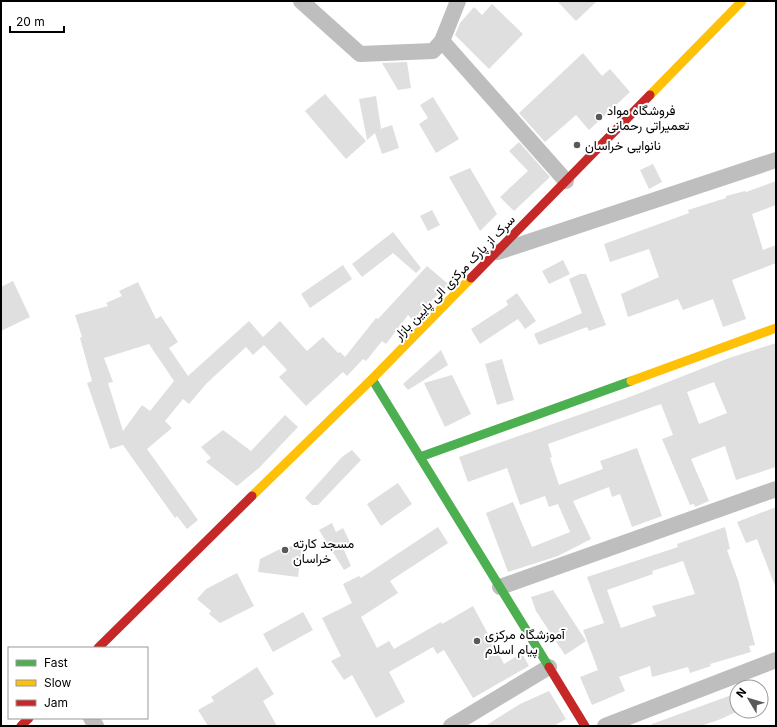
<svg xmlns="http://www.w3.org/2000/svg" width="777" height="727" font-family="Inter,Vazirmatn,sans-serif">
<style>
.building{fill:#dfdfdf;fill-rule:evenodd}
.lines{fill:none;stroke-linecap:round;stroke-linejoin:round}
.street{stroke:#bebebe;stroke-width:16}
.fast{stroke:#4caf50;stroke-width:9}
.slow{stroke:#ffc107;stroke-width:9}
.jam{stroke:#c62828;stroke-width:9}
.poi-dot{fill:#595959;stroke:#fff;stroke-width:1.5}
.labels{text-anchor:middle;stroke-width:4;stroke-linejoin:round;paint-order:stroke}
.poi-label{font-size:13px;fill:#000;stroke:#fff;text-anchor:start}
.street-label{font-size:13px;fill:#000;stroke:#fff}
</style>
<rect width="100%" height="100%" fill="#fff"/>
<!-- building -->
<g class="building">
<path d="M557,1H597L576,21Z"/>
<path d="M492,4L523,34L489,69L455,35L460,23L474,7L482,15Z"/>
<path d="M583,53L602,76L610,69L630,92L589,130L576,115L545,142L519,113Z"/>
<path d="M407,62L411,88L398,90L382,63Z"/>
<path d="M325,94L366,141L346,159L305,111Z"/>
<path d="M376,96L381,128L380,129L392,125L399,148L382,154L375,133L367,140L359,99Z"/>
<path d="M433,97L459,139L436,153L419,124L428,118L420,105Z"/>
<path d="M519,142L550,177L514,211L500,197L528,171L509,151Z"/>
<path d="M653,164L662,182L649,189L640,170Z"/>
<path d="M470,168L497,214L480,231L449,177Z"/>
<path d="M776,181V205L752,214L763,250L776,245V263L732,280L746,319L723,327L713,299L683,310L678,299L628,317L621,294L659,277L649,249L610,262L604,244L689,213L688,210L726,198V196L745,191L746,192Z"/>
<path d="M432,210L440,225L428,231L420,216Z"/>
<path d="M393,232L421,268L416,273L393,253L362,277L352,264Z"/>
<path d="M563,260L570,274L549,284L542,271Z"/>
<path d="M343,265L352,279L310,308L301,294Z"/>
<path d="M427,266L448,284L413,320L408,315L386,344L382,341L366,361L363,359L347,376L343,372L306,406L279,377L287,370L264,345L253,355L246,347L207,383L189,404L183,399L165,421L172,428L147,449L198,520L187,529L177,516L175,518L123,445L110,449L87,383L92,381L80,338L82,337L75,315L108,306L106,303L122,296L119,291L138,282L156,319L161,316L178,342L169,348L188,376L249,321L263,337L280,321L307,351L323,337L338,353L340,352L345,357L376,318L378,319ZM149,344L174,381L150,411L142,405L123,431L108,383L113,382L104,358Z"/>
<path d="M580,274H586L606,325L589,331L587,327L539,345L534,334L582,313L569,279Z"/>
<path d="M13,281L30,317L1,331V287Z"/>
<path d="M517,293L536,321L525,329L518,319L480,344L471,329L508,305L506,301Z"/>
<path d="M776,343V467L736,480L725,446L691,459L709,501L695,507L694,504L690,505L662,439L673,435L661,404L548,444L552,457L550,458L559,485L603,469L600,461L637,448L662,516L632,527L620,494L612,497L609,487L573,501L591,539L558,556L508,572L486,513L513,502L532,547L570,532L558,504L549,507L545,496L520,505L507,468L468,482L459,457L627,398L729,358ZM714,382L727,413L699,424L687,392Z"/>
<path d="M441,350L448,365L408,390L403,384Z"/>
<path d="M502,359L514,400L497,405L485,364Z"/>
<path d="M452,375L471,414L445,427L424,383Z"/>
<path d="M285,415L298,427L259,468L237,486L206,462L211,458L201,447L223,430L251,451Z"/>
<path d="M352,450L361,460L318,505H312L305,498L342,457Z"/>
<path d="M398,483L412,504L381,526L367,504Z"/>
<path d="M776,507V586H775L757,539L746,543L737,522Z"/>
<path d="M332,523L336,532L343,528L352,546L344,550L351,566L344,570L319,530Z"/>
<path d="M438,527L448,543L390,581L398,593L361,617L377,648L389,641L394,649L441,622L442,624L473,606L504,664L522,653L529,666L473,698L444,650L437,654L433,647L389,672L405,702L376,718L352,675L344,680L331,661L341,656L322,618L352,603L343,584L359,576L361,578Z"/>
<path d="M725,527L730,549L727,550L738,580L755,645L749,646L751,652L710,664L711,666L690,673L688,667L652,677L650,666L619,677L625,691L592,705L580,677L598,670L583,630L604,623L587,577L678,547L677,544ZM683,561L695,594L652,606L656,616L621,628L607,590L653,574L652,571Z"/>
<path d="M291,546L302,547L298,577L258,572L260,559L282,548L285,550Z"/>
<path d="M237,573L254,606L220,623L209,614L211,611L197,599L206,589Z"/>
<path d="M553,590L586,641L565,655L536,611L531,597Z"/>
<path d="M303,612L313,630L273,652L263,634Z"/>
<path d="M257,667L274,694L263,701L277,726H208L198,710L214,701L211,697Z"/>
<path d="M549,691L566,719L554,726H485L520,704Z"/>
<path d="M737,693L738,711L721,719L701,726H652V724Z"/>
</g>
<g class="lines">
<!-- street -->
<g class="street">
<path d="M301,1L360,54L433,51L442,41L458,1"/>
<path d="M442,41L566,181"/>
<path d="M498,252L776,160"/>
<path d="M500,587L776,489"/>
<path d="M91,718L96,726"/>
<path d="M451,726L549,667"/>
<path d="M605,726L776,660"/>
</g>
<!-- fast -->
<g class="fast">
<path d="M372,379L549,667"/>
<path d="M420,457L631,381"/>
</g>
<!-- slow -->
<g class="slow">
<path d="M650,95L742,1"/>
<path d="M631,381L776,328"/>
<path d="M252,496L372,379L471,278"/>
</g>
<!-- jam -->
<g class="jam">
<path d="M471,278L650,95"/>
<path d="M98,648L252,496"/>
<path d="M549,667L585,726"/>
<path d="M21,726L29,718"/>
</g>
</g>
<!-- markers -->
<g class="poi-dot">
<circle cx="599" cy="117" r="4"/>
<circle cx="577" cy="145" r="4"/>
<circle cx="285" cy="550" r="4"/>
<circle cx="477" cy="641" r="4"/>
</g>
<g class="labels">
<!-- poi labels -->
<g class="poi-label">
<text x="607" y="115">فروشگاه مواد<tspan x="607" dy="15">تعمیراتی رحمانی</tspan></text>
<text x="585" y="150">نانوایی خراسان</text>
<text x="293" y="548">مسجد کارته<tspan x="293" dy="15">خراسان</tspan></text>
<text x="485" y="639">آموزشگاه مرکزی<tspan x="485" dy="15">پیام اسلام</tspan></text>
</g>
<!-- street labels -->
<g class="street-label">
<text transform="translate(454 277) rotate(-46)" y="5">سرک از پارک مرکزی الی پایین بازار</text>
</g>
</g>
<!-- border -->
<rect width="777" height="727" fill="none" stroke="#000000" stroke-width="4"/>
<!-- legend -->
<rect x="8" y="647" width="140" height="72" fill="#ffffff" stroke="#999999"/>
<rect x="16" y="660" width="20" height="6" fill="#4caf50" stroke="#999999"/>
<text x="44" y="667" font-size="12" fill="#000000">Fast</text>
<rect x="16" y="680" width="20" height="6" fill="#ffc107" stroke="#999999"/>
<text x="44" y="687" font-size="12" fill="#000000">Slow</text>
<rect x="16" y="700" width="20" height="6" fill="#c62828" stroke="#999999"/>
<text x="44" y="707" font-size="12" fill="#000000">Jam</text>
<!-- north arrow -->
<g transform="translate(749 699) rotate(308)"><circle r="19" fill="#ffffff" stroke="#999999"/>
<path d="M0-3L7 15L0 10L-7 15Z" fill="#595959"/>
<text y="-6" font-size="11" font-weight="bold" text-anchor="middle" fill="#000000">N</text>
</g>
<!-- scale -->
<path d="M10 26v6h54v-6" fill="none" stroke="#000000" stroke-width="2"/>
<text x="16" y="26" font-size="12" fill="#000000" stroke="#ffffff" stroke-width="3" paint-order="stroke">20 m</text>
</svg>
